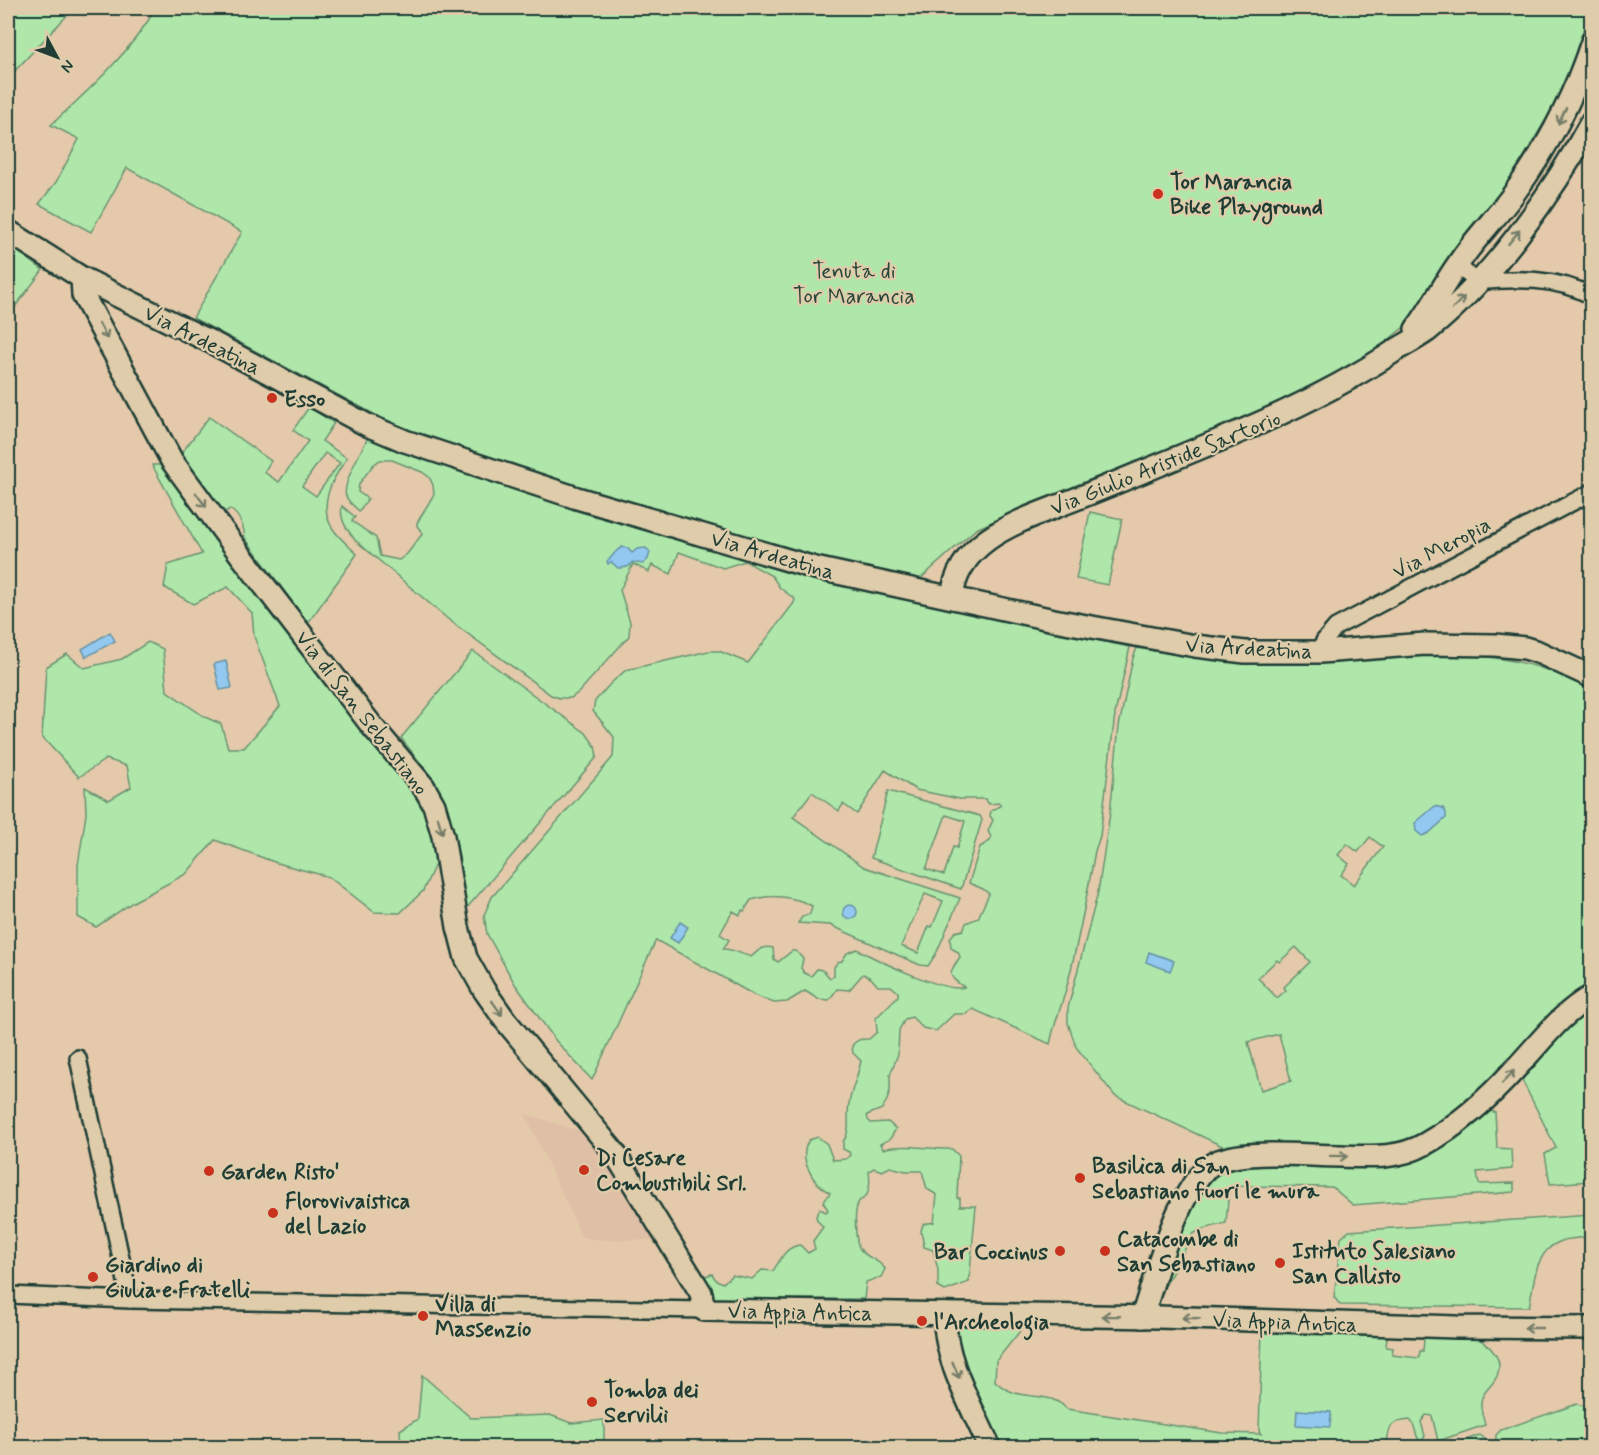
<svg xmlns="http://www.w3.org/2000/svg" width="1599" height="1455" font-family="Mynerve,sans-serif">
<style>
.built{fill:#dfbfa6}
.green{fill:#afe7aa;stroke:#67926f;stroke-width:1.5;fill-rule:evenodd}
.water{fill:#93c9f1;stroke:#6591a5;stroke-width:1.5}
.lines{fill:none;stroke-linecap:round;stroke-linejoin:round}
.street-casing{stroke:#1f3d34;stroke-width:20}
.secondary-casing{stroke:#1f3d34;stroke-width:26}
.street{stroke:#dfccaa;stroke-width:15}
.secondary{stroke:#dfccaa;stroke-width:21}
.oneway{stroke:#757d69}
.poi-dot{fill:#c8321e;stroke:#dfccaa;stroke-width:2}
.labels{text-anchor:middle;stroke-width:4.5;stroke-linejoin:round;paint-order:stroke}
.poi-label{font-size:22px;font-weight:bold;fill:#1f3d34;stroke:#dfccaa;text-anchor:start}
.park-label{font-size:22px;fill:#26463a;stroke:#dfccaa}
.street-label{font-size:22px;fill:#1f3d34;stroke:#dfccaa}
</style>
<rect width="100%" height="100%" fill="#e4caab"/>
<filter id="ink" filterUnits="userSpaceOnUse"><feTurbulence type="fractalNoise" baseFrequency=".0167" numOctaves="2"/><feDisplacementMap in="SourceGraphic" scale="12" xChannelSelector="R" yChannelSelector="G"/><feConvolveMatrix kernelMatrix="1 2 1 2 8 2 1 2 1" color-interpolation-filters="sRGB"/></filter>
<g filter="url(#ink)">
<!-- built -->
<path class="built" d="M525,1114L590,1134L658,1240H602L582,1237Z"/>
<!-- green -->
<g class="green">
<path d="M8,8H74L8,78Z"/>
<path d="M156,8H1591L1561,94L1510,180L1452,253L1428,298L1404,327L1376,350L1350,366L1248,417L1084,482L976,529L919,580L837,565L541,478L402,429L193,318L242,232L127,168L91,232L39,204L56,182L79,139L51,125C90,89 129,54 156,8Z"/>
<path d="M8,244L43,270L8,316Z"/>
<path d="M309,407L334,423L322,441L347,458C332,479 317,505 333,529C339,538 349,546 357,554L308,623L245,538C244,526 240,516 230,509L220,515L180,455L209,417L271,461L264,472L279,482L308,441L293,430ZM325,453L340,463L316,496L302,486Z"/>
<path d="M369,436L905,597L1046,630L1130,647L1115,714L1100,836L1095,851C1087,895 1079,938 1068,982C1063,1003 1054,1023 1050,1044L973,1009L966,1014H954L936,1031L923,1028L912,1017L905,1019L899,1030L898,1054L890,1075V1091L887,1100L882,1109L867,1115L868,1120L871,1123L888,1122L896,1129L890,1139L880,1144L883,1149C905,1143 930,1150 952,1149L959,1156L957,1198H960V1206H976L969,1282L945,1291L938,1287V1270L933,1250L924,1247L921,1231L923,1224L934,1222L937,1195L927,1189L922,1171H906L890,1167L882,1171L874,1168L869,1171C870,1179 871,1191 865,1197C860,1203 861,1197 858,1203C854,1211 855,1243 860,1249C867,1259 879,1259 885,1269L881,1277L866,1282L864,1299H708L702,1277L712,1274L716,1280L723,1283L732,1275L752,1279L762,1270L773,1271C781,1259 785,1247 800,1245L808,1253L815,1249L813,1241L823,1227L817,1220L816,1216L820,1209L826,1212L828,1210L823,1202L830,1193C813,1184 797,1158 809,1140L818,1137L827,1144L833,1160L846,1159L850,1155L849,1152L843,1149V1142C852,1130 846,1118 849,1104C851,1089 858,1076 861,1061L853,1053L852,1046C857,1039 860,1039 869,1039L877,1032L876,1018L898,996V992L891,986H878L871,978L863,974L849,990L837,989L829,1000L818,999L805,991L787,1002L774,1003L754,995L656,940L592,1080L556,1041L515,984L487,934L484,915L492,897L613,757L614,737L593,711L595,701L611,683L626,670L709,651H719L748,663L794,603L795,599L780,588L772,576L745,561L723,568L679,552L671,574L652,565L649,572L633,564L620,590L630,622L629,636L579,692L571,698H559L551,695L449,620L355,540C347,529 339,520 342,506L355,517L352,521L376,538L380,556L399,560L407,554L423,533L417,526V523L434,494L433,485L429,477L422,472L392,460H380L373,465L359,484L358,492L368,499L359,511C355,507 348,502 346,496C341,485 363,447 369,436ZM885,770L916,790L960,799H985L989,804L999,803L1001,805L991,811L990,816L993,820L988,831L991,837L990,841L980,847L969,883L983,889L989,894L978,918L966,923L963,930L955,932L950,938L951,948L958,952L960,957C948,974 947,976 964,987C947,994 875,959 857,949L847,953L842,961L838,962L834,967V976L830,978C825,973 825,970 817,969L811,976L804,973L801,968L803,959L796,951H792L778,962L774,959L773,948C763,945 758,951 751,957C742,954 732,949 723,949L729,940L720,934L733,911L740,915L742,910L744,911L751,900C770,894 794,896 812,906L810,914L802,917L798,923L830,925L920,965L928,966L936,954L960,898L864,867L793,817L812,792L839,811L843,804L857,814ZM925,894L943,901L932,927L929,926L918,953L901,946Z"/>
<path d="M152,465H171L424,809L437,860L423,891L400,913L374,912L329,877L277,863L215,840L186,874L133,902L96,927L78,917V865L86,814L85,787L109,800L131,787L127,766L106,759L79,777L42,737L46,667L67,654L84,668L122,659L148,642L163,649L167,691L205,717L221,724L228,748H244L280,706L254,636L252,613L228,587L193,604L164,587L168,565L202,554Z"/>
<path d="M1090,512L1122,519L1108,585L1076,579Z"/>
<path d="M1137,648C1175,654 1213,662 1250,663C1368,668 1482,628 1591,689V992L1497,1085L1413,1146L1233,1151L1115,1096L1076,1047L1068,1023V1008L1098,892L1110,813L1119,726L1133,658ZM1370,837L1383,847L1354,885L1341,875L1349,864L1338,855L1347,844L1358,852ZM1296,947L1310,962L1284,987L1286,990L1277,998L1258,978L1277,960L1279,962ZM1279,1034L1291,1081L1261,1090L1248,1042Z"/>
<path d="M473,651L586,733L595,746L597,757L466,909L463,903C458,870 456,834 445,803C436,779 416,758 401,738Z"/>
<path d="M888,791L980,816L982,820L961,889L871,858ZM946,815L965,821L957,848L953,847L944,875L926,869Z"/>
<path d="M1591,1008V1181L1550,1184L1545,1154L1556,1148L1522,1080C1544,1054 1564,1028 1591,1008Z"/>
<path d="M1488,1111L1495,1112L1497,1148L1511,1149L1512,1169L1477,1172L1479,1184L1514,1183V1192L1353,1205L1332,1187L1235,1186L1229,1189L1226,1223L1200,1230L1193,1234L1157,1301L1179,1228L1194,1195L1219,1168L1267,1162L1401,1165C1436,1159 1461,1132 1488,1111Z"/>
<path d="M1591,1215V1237C1581,1238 1568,1238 1559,1242C1534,1252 1534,1284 1529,1307L1340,1305L1334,1297L1341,1238L1349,1231Z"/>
<path d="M961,1315L1014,1319L1020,1331L996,1361L995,1381C1022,1406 1046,1387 1067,1409L1222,1433L1261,1434L1259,1432L1262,1328L1388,1327L1386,1347L1393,1348L1392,1355L1419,1358L1420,1351H1423L1425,1330C1452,1333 1479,1329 1495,1354C1500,1361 1500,1368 1497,1376C1495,1381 1490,1386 1486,1391C1477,1401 1482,1413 1485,1425L1438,1441L1432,1416L1426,1415L1421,1422L1425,1436L1421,1442C1414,1437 1417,1426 1410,1420C1384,1422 1392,1429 1385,1447H998L958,1356L955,1325Z"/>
<path d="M422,1375L471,1418L550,1415L571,1423L604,1420V1447H401L400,1430L418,1419Z"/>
<path d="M1591,1403V1447H1506L1496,1441V1435L1501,1430L1577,1404L1584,1406Z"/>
<path d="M1479,1435L1486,1440V1447H1447Z"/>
</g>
<!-- water -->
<g class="water">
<path d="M622,547L627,548L632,553L637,549L646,548L650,552L648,559L643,564L632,562C630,568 624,568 618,568L611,562L608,564L607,561C614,556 614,551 622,547Z"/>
<path d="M110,632L115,641L86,657L82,649Z"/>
<path d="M226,661L232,688L220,690L214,664Z"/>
<path d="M1435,806L1443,808L1446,813V818L1429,833L1422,836L1416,831L1415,823Z"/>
<circle cx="850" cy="912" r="7"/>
<path d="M680,922L688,927L678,943L670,938Z"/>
<path d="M1149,952L1174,961L1170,971L1146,962Z"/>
<path d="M1297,1410L1331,1412L1330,1427L1296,1425Z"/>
</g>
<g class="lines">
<defs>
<g id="street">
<path d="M1457,265L1477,282C1516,278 1556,277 1592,296"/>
<path d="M1321,652L1324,641L1336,627L1592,492"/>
<path d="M78,1058L130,1300"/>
<path d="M8,1295L130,1300L704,1310"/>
</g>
<g id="secondary">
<path d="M8,231L82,278L211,342L367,425L405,441L577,498L815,568L1054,620L1195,646L1245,652H1321L1425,644L1495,645L1525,648L1538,652L1592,677"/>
<path d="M82,278L83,295L172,461L240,554L372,726L424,787L434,805L443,836L458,927L466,958L484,990L505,1020L614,1152L701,1293L704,1310L1159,1317L1456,1327L1592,1328"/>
<path d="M1416,329C1432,308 1443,285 1458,264C1475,238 1497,217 1515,192C1549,146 1574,96 1592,42"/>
<path d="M952,598C957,541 1017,522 1063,504C1112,485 1161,464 1210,444C1275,418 1338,389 1396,350C1406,344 1417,338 1427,331C1492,279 1552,194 1592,121"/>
<path d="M945,1314C943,1359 972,1407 990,1448"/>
<path d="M1142,1317C1155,1279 1180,1176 1218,1161C1249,1149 1307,1156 1341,1156C1370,1157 1399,1159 1425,1144C1459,1125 1490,1097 1516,1068C1540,1043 1561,1013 1592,996"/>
</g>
</defs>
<!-- street casing -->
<use href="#street" class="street-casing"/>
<!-- secondary casing -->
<use href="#secondary" class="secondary-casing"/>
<!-- street -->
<use href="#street" class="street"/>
<!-- secondary -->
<use href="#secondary" class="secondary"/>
</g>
<!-- one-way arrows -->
<defs><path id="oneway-shaft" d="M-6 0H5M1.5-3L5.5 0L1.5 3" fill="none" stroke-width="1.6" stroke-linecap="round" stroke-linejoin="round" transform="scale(1.5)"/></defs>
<g class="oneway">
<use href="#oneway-shaft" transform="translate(1562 116) rotate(117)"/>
<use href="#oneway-shaft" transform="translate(1514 237) rotate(-51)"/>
<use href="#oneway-shaft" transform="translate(1458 303) rotate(-46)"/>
<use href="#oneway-shaft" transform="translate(103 331) rotate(62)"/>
<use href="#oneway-shaft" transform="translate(201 500) rotate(54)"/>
<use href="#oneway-shaft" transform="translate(440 825) rotate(74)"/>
<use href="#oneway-shaft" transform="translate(497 1008) rotate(55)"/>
<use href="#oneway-shaft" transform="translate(1508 1077) rotate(-46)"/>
<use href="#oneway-shaft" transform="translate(1339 1156) rotate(1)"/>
<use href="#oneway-shaft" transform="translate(1111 1316) rotate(-179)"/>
<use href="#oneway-shaft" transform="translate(1191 1318) rotate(-178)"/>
<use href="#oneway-shaft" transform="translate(1533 1328) rotate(-180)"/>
<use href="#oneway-shaft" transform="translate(956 1370) rotate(67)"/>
</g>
</g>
<!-- markers -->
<g class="poi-dot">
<circle cx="1158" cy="194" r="6"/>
<circle cx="272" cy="398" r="6"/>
<circle cx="584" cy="1170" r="6"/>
<circle cx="209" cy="1171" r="6"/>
<circle cx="1080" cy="1178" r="6"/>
<circle cx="273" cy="1213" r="6"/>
<circle cx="1060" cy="1251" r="6"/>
<circle cx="1105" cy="1251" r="6"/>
<circle cx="1280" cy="1263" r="6"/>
<circle cx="93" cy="1277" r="6"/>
<circle cx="423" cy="1316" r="6"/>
<circle cx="922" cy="1321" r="6"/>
<circle cx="592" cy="1402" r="6"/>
</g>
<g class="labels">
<!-- poi labels -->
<g class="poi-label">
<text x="1170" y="189">Tor Marancia<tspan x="1170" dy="25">Bike Playground</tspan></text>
<text x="284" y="406">Esso</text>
<text x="596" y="1165">Di Cesare<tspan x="596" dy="25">Combustibili Srl.</tspan></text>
<text x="1092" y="1173">Basilica di San<tspan x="1092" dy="25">Sebastiano fuori le mura</tspan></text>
<text x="221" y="1179">Garden Risto'</text>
<text x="285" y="1208">Florovivaistica<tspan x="285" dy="25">del Lazio</tspan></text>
<text x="1117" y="1246">Catacombe di<tspan x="1117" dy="25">San Sebastiano</tspan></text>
<text x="1292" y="1258">Istituto Salesiano<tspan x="1292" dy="25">San Callisto</tspan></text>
<text x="1048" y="1259" text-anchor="end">Bar Coccinus</text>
<text x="105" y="1272">Giardino di<tspan x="105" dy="25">Giulia e Fratelli</tspan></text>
<text x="435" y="1311">Villa di<tspan x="435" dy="25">Massenzio</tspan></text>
<text x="934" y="1329">l'Archeologia</text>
<text x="604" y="1397">Tomba dei<tspan x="604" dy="25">Servilii</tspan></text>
</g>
<!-- park labels -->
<g class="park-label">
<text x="854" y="278">Tenuta di<tspan x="854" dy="25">Tor Marancia</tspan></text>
</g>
<!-- street labels -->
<g class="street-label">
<text transform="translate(203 339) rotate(27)" y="8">Via Ardeatina</text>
<text transform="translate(1165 462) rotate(-22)" y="8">Via Giulio Aristide Sartorio</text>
<text transform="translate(1441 547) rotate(-28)" y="8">Via Meropia</text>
<text transform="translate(773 554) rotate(16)" y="8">Via Ardeatina</text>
<text transform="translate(1249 647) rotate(3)" y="8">Via Ardeatina</text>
<text transform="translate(363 712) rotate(52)" y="8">Via di San Sebastiano</text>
<text transform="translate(800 1311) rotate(1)" y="8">Via Appia Antica</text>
<text transform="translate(1285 1321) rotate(2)" y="8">Via Appia Antica</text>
</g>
</g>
<!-- margin -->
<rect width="1599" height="1455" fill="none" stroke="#dfccaa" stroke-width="30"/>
<rect x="15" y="15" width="1569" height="1425" fill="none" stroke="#1f3d34" stroke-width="2" filter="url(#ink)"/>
<!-- north arrow -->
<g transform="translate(57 57) rotate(131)" stroke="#dfccaa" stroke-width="4.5" paint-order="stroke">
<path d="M0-4.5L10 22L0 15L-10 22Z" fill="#1f3d34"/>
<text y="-9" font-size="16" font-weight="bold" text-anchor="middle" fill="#1f3d34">N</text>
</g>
</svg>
